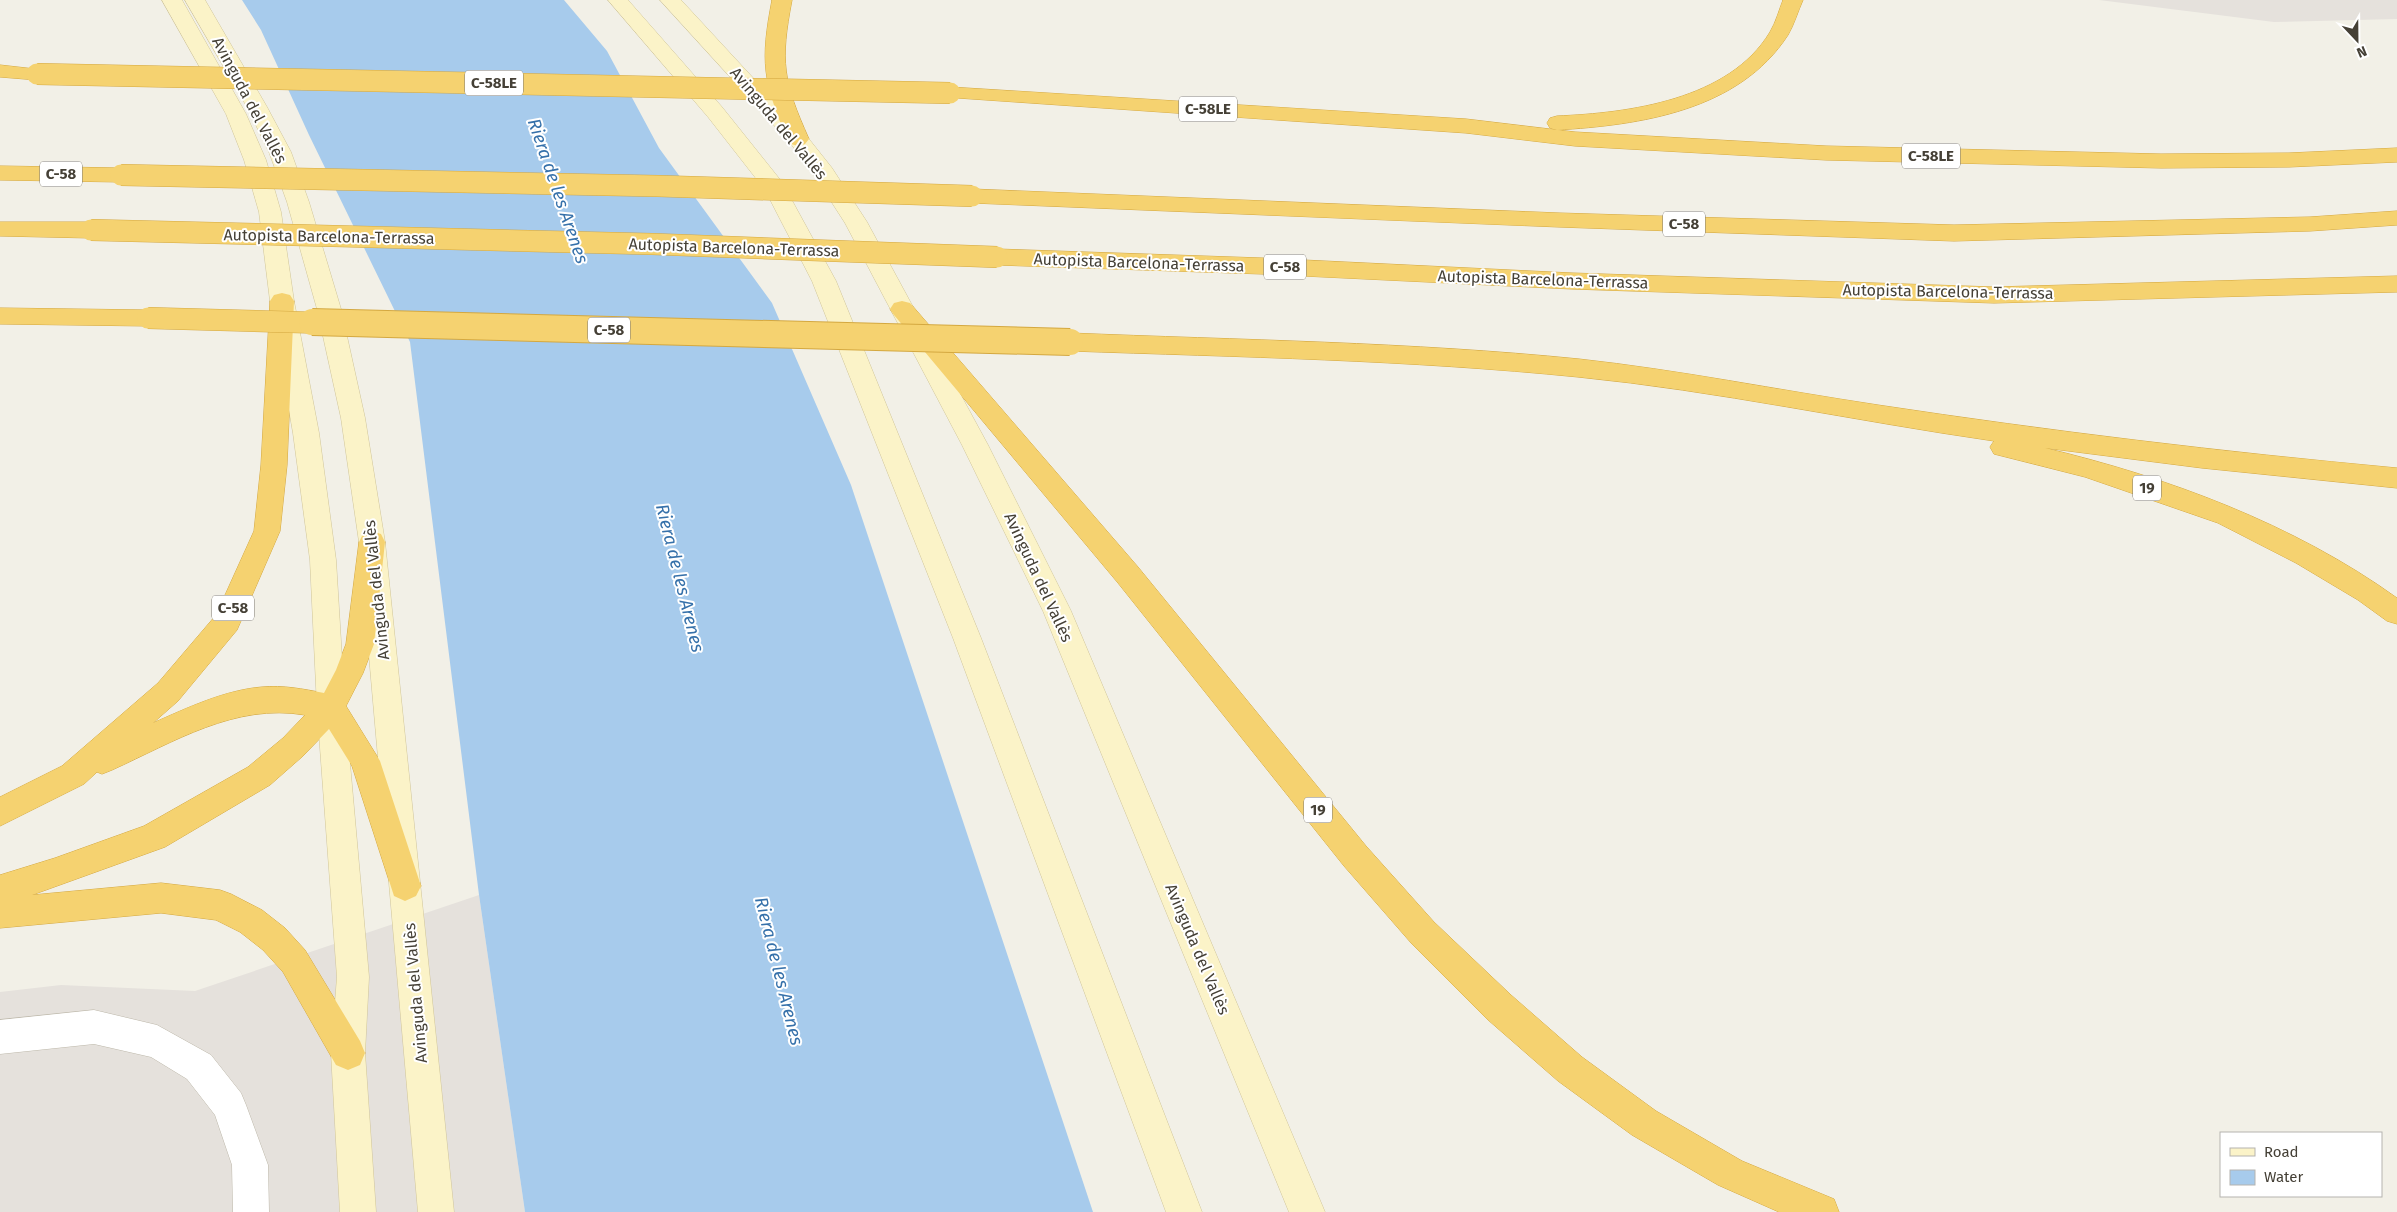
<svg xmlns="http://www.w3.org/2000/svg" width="2397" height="1212" font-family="'Fira Sans',sans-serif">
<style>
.industrial{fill:#e5e1dc}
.water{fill:#a7cbec}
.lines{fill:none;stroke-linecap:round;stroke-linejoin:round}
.street-casing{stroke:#bdb8aa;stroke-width:1}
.secondary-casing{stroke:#d0c599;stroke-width:1}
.highway-casing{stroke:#d4a840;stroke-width:1}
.street{fill:#fff;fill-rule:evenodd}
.secondary{fill:#fbf3c8;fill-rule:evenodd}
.highway{fill:#f5d270;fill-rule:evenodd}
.highway-bridge-far1-casing{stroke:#d4a840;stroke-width:22;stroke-linecap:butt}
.highway-bridge-casing{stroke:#d4a840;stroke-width:28;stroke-linecap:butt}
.highway-bridge-far1{stroke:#f5d270;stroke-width:21}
.highway-bridge{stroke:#f5d270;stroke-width:26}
.labels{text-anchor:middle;stroke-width:4;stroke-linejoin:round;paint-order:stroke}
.shield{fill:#fff;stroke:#7d7972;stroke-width:1}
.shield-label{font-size:15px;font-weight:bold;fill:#454036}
.street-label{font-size:16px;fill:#454036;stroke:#fff}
.water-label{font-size:18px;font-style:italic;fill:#3671aa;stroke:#fff}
</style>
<rect width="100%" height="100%" fill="#f2f0e7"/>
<!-- industrial -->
<g class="industrial">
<path d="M2099,0H2397V19L2274,22Z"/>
<path d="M479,895L525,1212H0V992L61,985L195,991Z"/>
</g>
<!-- water -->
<path class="water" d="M242,0H564L607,51L659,148L772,303L851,485L1093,1212H525L479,895L410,342L309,135L261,30Z"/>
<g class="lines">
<defs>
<path id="street" d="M94,1010L157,1025L211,1055L241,1093L246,1105L268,1165L269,1212H233L232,1165L215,1115L187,1079L151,1057L94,1044L0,1054V1020Z"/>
<g id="secondary">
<path d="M162,0H182L246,114L266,160L281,212L294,301L319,433L336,560L345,707L369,977L365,1053L376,1212H340L331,1053L337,977L317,707L310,560L293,433L270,301L259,212L244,160L226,114Z"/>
<path d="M185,0H205L267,107L291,152L309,202L341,309L365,418L385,542L454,1212H418L359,542L341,418L317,309L287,202L269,152L247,107Z"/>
<path d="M608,0H628L722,107L782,182L836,281L981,638L1202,1212H1166L953,638L812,281L765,190L708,117Z"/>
<path d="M660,0H681L805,134L832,168L867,222L988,445L1071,611L1325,1212H1289L1043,611L962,445L845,223L816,178L791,144Z"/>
</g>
<g id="highway">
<path d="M772,0H792C780,62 783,81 809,139L805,144L798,146L791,144L787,139C763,81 760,62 772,0Z"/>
<path d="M1783,0H1803C1798,11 1794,25 1788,35C1739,111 1640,125 1557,130L1550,128L1547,123L1550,118L1557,116C1629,113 1729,100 1770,32C1776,22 1779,10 1783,0Z"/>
<path d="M0,65L44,70L47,74L44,78L37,80L0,77Z"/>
<path d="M950,87L1466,119L1575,132L1826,146L2161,154L2289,153L2397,148V162L2289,167L2161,168L1826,160L1575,146L1466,133L943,97L940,93L943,89Z"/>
<path d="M0,166L121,168L129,170L132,175L129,180L121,182L0,180Z"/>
<path d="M972,189L1559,213L1954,225L2310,217L2397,211V225L2310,231L1954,241L1559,227L972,203L964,201L961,196L964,191Z"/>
<path d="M0,222H91L99,225L102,230L99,235L91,238L0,236Z"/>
<path d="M997,249L1262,258L1572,273L1994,287L2397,276V292L1994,303L1572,289L1262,274L997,265L989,262L986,257L989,252Z"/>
<path d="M282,293L290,295L294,301L287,465L280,531L237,630L178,701L153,723C187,708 225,690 262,687C283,685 303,689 324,693L336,670L346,644L359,542L363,534L372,531L381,534L385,542L374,644L363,673L346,706L380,761L421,886L416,896L405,901L394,896L352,766L329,729L303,756L270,785L165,847L32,895L161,883L220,890L231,894L262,910L285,928L305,950L360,1041L365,1053L360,1065L348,1070L336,1065L283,972L263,950L240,932L216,920L161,913L0,928V875L55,858L144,826L248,767L283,738L305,715C235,703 174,742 112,770L102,774L97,772L84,784L0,826V797L62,766L158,683L216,615L254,531L261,465L270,301L274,295Z"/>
<path d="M902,301L910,303L1138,567L1366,846L1434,922L1511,995L1582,1057L1656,1111L1742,1161L1834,1199L1839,1212H1779L1718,1185L1632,1135L1558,1081L1487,1019L1412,944L1344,866L1118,583L894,315L890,309L894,303Z"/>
<path d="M0,308L148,310L156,312L160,318L156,324L148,326L0,324Z"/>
<path d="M1070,333C1240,340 1410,342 1579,359C1679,370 1778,390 1878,405C2050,431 2223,452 2397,468V488L2202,468L2045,448C2167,477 2294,524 2397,598V624L2387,621L2358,600L2296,563L2218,523L2085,477L1994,454L1990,447L1994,441C1855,421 1718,391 1578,377C1409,360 1240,357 1070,351L1062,348L1058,342L1062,336Z"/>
</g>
</defs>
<!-- street casing -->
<use href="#street" class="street-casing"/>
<!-- secondary casing -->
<use href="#secondary" class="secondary-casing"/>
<!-- highway casing -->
<use href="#highway" class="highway-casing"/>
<!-- street -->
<use href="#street" class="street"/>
<!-- secondary -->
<use href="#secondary" class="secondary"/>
<!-- highway -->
<use href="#highway" class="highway"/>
<defs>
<g id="highway-bridge-far1">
<path d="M37,74L950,93"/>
<path d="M121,175L658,186L972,196"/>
<path d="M91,230L652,244L997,257"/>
<path d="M148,318L360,324"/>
</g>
<path id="highway-bridge" d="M312,322L1070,342"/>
</defs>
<!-- highway-bridge-far1 casing -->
<use href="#highway-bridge-far1" class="highway-bridge-far1-casing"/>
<!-- highway-bridge casing -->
<use href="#highway-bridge" class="highway-bridge-casing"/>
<!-- highway-bridge-far1 -->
<use href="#highway-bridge-far1" class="highway-bridge-far1"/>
<!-- highway-bridge -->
<use href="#highway-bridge" class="highway-bridge"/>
</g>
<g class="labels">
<!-- shield labels -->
<g class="shield">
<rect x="465" y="70.5" width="58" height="25" rx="4"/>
<rect x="1179" y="96.5" width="58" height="25" rx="4"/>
<rect x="1902" y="143.5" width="58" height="25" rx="4"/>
<rect x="40" y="161.5" width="42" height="25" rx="4"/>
<rect x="1663" y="211.5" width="42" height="25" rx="4"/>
<rect x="1264" y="254.5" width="42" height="25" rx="4"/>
<rect x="588" y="317.5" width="42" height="25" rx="4"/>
<rect x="2133" y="475.5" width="28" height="25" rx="4"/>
<rect x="212" y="595.5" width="42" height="25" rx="4"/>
<rect x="1304" y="797.5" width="28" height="25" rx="4"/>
</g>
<g class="shield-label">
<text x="494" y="88">C-58LE</text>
<text x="1208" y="114">C-58LE</text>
<text x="1931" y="161">C-58LE</text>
<text x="61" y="179">C-58</text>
<text x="1684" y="229">C-58</text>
<text x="1285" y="272">C-58</text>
<text x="609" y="335">C-58</text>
<text x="2147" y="493">19</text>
<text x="233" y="613">C-58</text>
<text x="1318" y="815">19</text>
</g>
<!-- street labels -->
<g class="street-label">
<text transform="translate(250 100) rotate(62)" y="6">Avinguda del Vallès</text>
<text transform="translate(779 123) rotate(50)" y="6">Avinguda del Vallès</text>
<text transform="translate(329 236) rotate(1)" y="6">Autopista Barcelona-Terrassa</text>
<text transform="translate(734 247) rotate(2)" y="6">Autopista Barcelona-Terrassa</text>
<text transform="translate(1139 262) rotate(2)" y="6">Autopista Barcelona-Terrassa</text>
<text transform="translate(1543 279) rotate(2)" y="6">Autopista Barcelona-Terrassa</text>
<text transform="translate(1948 291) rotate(1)" y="6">Autopista Barcelona-Terrassa</text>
<text transform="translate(1039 577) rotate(65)" y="6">Avinguda del Vallès</text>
<text transform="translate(376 590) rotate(-96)" y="6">Avinguda del Vallès</text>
<text transform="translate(1198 949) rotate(67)" y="6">Avinguda del Vallès</text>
<text transform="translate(415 993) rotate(-95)" y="6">Avinguda del Vallès</text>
</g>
<!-- water labels -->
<g class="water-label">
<text transform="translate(558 191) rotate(71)" y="6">Riera de les Arenes</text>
<text transform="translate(680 578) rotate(76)" y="6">Riera de les Arenes</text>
<text transform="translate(779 971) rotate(76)" y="6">Riera de les Arenes</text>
</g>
</g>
<!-- legend -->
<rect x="2220" y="1132" width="162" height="65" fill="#ffffff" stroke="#b5b3af"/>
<rect x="2230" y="1148" width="25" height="8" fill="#fbf3c8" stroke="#b5b3af"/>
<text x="2264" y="1157" font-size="15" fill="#454036">Road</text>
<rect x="2230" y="1170" width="25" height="15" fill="#a7cbec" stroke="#b5b3af"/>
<text x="2264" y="1182" font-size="15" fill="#454036">Water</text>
<!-- north arrow -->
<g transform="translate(2357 40) rotate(158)" stroke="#ffffff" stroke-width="4" paint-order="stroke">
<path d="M0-4L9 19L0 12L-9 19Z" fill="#454036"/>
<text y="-8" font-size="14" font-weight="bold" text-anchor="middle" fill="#454036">N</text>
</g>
</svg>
